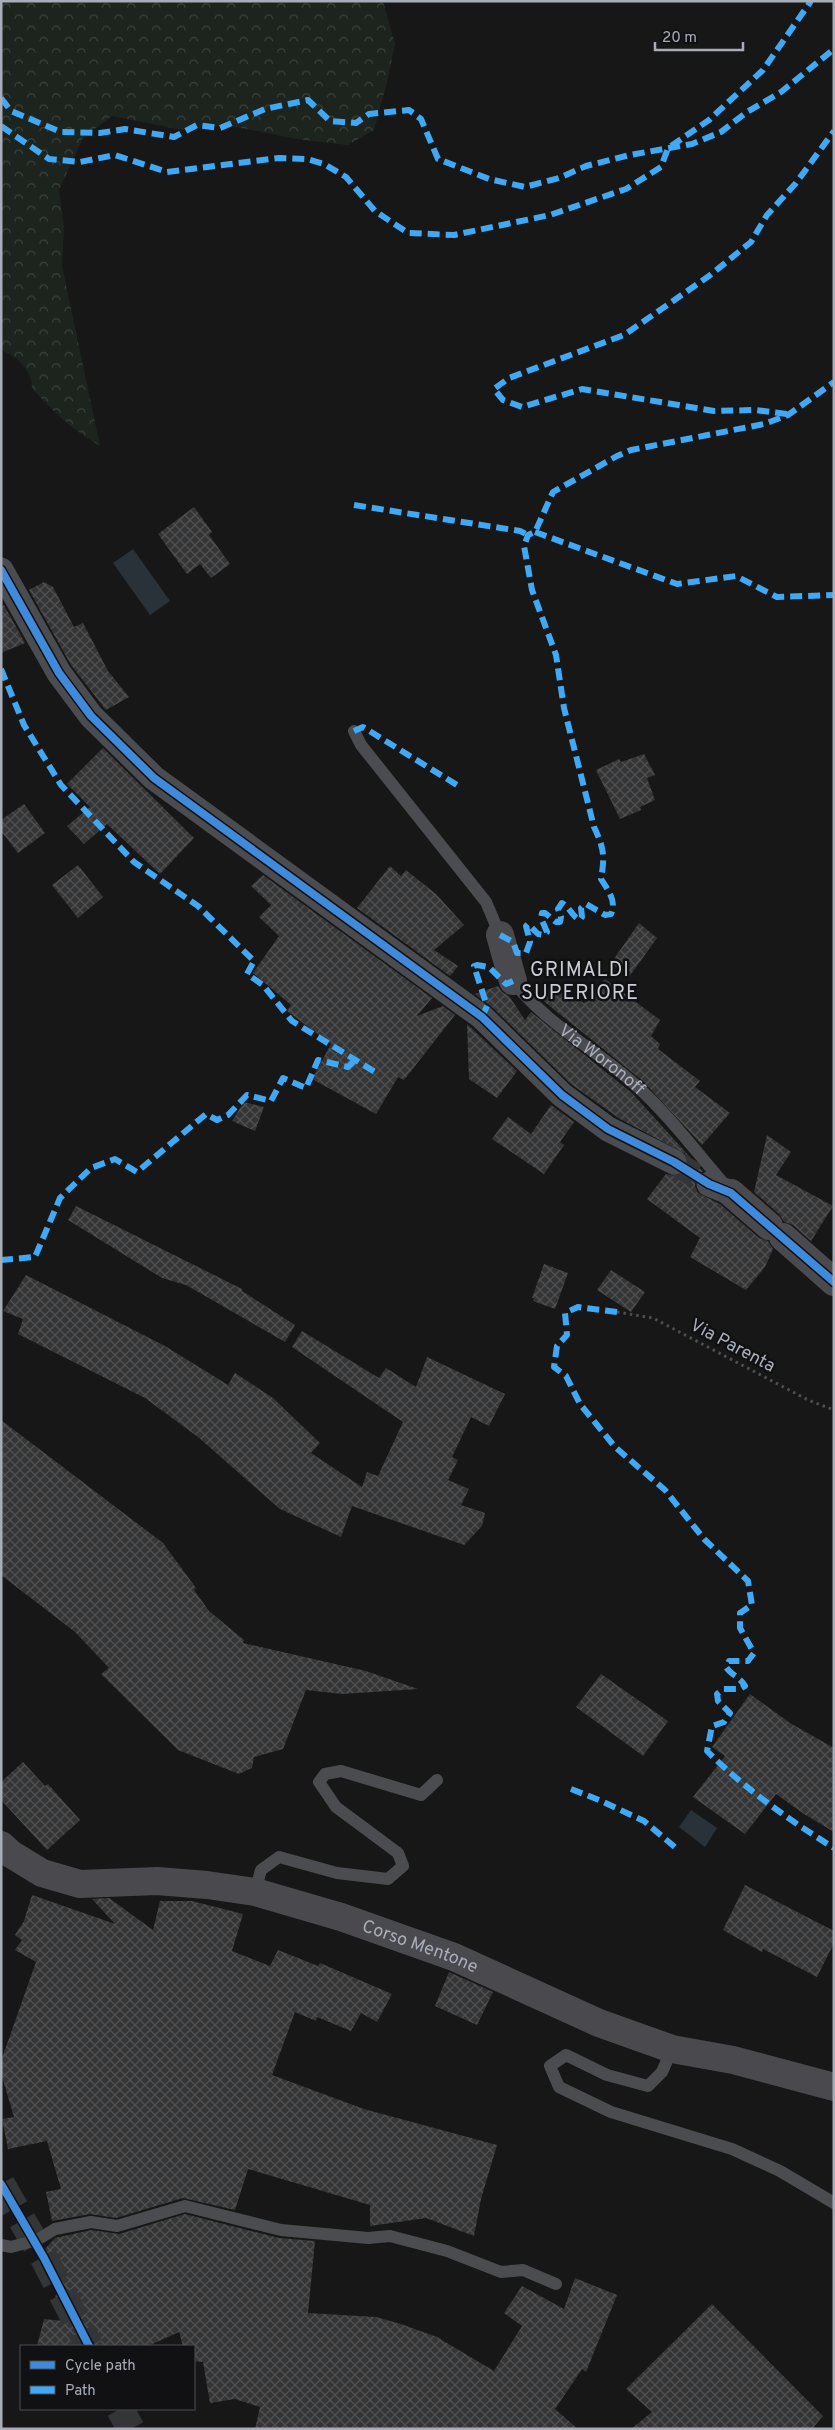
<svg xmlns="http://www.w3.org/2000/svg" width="835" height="2430" font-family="Overpass,sans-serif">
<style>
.forest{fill:url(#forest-crowns)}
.water{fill:#2a3239}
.building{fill:url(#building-cross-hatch)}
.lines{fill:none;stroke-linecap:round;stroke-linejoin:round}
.street-tunnel{stroke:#343537;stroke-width:25;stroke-dasharray:25 12;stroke-linecap:butt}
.primary-tunnel{stroke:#343537;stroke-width:28;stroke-dasharray:28 14;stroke-linecap:butt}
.path{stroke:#4d4e52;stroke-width:3;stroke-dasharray:2.5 4;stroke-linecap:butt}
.lane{stroke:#4b4c50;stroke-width:12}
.street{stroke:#4b4c50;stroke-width:25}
.secondary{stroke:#4a4a4e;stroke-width:28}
.quiet{stroke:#3fa9f5;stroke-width:6;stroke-dasharray:12 6;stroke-linecap:butt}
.cycleway-casing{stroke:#111113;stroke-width:11}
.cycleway{stroke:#408adc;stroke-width:8}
.labels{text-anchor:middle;stroke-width:5;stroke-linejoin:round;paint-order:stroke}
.street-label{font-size:18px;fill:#a8adb8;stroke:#111113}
.quarter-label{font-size:20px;letter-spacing:1px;fill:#c9ccd4;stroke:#111113}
</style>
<defs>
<pattern id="forest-crowns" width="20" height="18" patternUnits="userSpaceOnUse" patternTransform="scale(1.25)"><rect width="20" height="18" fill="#1d241e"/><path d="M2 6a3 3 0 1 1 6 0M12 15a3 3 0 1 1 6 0" fill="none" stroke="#3b413d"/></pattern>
<pattern id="building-cross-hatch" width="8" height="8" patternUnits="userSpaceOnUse" patternTransform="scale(1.25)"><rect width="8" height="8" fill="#353536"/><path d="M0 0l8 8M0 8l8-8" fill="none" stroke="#4f5051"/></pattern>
</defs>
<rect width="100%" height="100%" fill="#171717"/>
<!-- forest -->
<path class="forest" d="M1,1H383L395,44L387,82L374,130L348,145L297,139L226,125L183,130L112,116L83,138L59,190L64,228L62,266L100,446C72,429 54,413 32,388C32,370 18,357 1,350Z"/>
<!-- water -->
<g class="water">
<path d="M133,549L170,601L150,615L113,563Z"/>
<path d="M691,1810L717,1828L705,1847L679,1827Z"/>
</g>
<!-- building -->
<g class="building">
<path d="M194,507L212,532L209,535L230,564L211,578L200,564L187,574L158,534Z"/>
<path d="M44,582L53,587L74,627L83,623L108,671L129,697L106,710L71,665L29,590Z"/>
<path d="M4,605L25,643L1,653V607Z"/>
<path d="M103,748L194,838L160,874L107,824L84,844L67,826L90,807L67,784Z"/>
<path d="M644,754L655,775L647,778L655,800L640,807L641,810L620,819L596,770L619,759L621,762Z"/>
<path d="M24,804L45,833L18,853L1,831V820Z"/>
<path d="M78,865L103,897L78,918L52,885Z"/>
<path d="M390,866L401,876L406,870L436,894L464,925L434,950L458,966L450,976L357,908Z"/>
<path d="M263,875L432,998L417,1016L443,1006L455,1015L404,1080L398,1077L376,1114L312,1079L331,1044L287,1011L291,1005L253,973L279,936L259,917L271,905L251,886Z"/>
<path d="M639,923L657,938L629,977L611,963Z"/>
<path d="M605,979L660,1020L651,1036L660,1044L658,1049L700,1081L695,1087L730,1113L702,1145L643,1081L541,999L552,983L584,1003Z"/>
<path d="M498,986L502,992L509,996L525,1020L531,1012L632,1093L691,1158L689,1161L703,1171L696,1179L695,1186L698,1193L720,1204L759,1238L768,1241L773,1249L765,1267L746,1290L690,1257L700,1238L647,1199L666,1174L675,1176L687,1169L688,1161L686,1154L620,1119L571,1084L492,1007L475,994Z"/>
<path d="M467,1024L517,1071L497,1098L469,1079Z"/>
<path d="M244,1102L264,1107L255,1131L232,1121Z"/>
<path d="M551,1105L574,1122L560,1142L564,1145L544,1174L492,1139L508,1117L531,1134Z"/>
<path d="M767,1135L791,1152L776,1175L833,1206L811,1241L793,1225L784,1222L779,1214L754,1192Z"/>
<path d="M76,1206L242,1289V1291L295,1325L285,1342L186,1285L162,1278L68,1220Z"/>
<path d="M544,1264L568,1273L555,1309L533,1301L534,1298H532Z"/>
<path d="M611,1270L645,1292L631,1312L597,1290Z"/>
<path d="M26,1275L165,1346L228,1385L235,1373L273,1398L320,1443L311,1453L362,1487L367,1472L378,1476L403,1422L292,1347L302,1331L379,1378L386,1368L416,1387L427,1357L505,1394L489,1426L471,1417L452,1457L458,1460L448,1480L469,1489L461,1505L485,1513L482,1526L464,1545L352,1506L341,1537L280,1509L198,1437L145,1398L18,1334L23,1319L3,1311Z"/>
<path d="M1,1420L163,1543L196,1588L194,1590L209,1611L244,1640L243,1643L366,1671L418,1689L342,1694L306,1690L283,1749L254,1757L252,1768L239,1774L178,1750L101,1674L109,1668L75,1632L1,1575Z"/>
<path d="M601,1674L668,1721L643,1756L576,1707Z"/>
<path d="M750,1694L790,1723L834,1748V1832L804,1814L776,1794L745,1834L693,1797L725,1756L712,1747Z"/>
<path d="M23,1762L45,1786L48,1784L80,1820L47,1850L1,1800V1782Z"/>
<path d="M745,1885L834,1931V1943L817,1977L763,1949L762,1952L723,1930Z"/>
<path d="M32,1895L115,1924L92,1899L109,1898L153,1930L160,1901H192L243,1914L232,1951L270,1966L278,1950L318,1966L320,1963L392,1994L377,2022L361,2013L351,2031L317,2017L316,2021L295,2012L272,2075L364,2109L497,2145L481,2199L474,2236L426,2218L370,2226V2205L248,2169L235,2210L183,2198L116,2218L90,2214L52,2221L46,2192L61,2189L47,2141L8,2149L2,2119L14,2117L1,2073V2061L36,1962L15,1950L22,1940L15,1935L24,1921Z"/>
<path d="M449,1972L493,1992L477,2025L435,2006Z"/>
<path d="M185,2214L279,2238L315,2241L308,2313L376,2317L401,2324L437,2337L494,2371L522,2326L504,2313L522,2286L564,2309L575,2278L617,2295L586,2372L582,2369L555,2409L578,2429H255L260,2407L235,2399L210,2403L203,2362L194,2361V2346H183L179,2332L148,2346H37L44,2319L64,2321L55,2296L62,2291L45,2249L55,2238L91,2230L119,2234Z"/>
<path d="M712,2304L823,2416L812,2429H631L652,2412L626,2389Z"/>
</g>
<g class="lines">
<!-- street-tunnel -->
<path class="street-tunnel" d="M674,1162L709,1184"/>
<!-- primary-tunnel -->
<g class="primary-tunnel">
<path d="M1,2184L44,2258L89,2346"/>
<path d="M120,2409L131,2429"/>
</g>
<!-- path -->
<path class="path" d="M617,1312L653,1318L808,1400L834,1410"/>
<!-- lane -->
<g class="lane">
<path d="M354,731L361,745L486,902L500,935"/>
<path id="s1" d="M513,981C542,1019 587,1045 624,1075C662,1106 693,1148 725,1185"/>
<path d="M255,1892L261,1870L279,1857L337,1873L388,1879L403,1866L398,1853L336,1807L319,1782L325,1774L341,1771L421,1795L437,1780"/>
<path d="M672,2049L662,2072L648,2086L607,2075L566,2055L550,2066L559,2087L611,2112L732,2149L780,2171L834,2203"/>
<path d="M1,2245L11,2247L37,2240L55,2229L91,2222L117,2226L185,2206L281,2230L368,2238L390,2236L447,2251L501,2272L523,2270L556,2284"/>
</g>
<!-- street -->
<g class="street">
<path d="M1,570L59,673L91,716L154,778L482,1017L562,1095L608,1129L674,1162"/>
<path d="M709,1184L731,1193"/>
</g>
<!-- secondary -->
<g class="secondary">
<path d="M500,935L513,981"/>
<path d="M731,1193L769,1226"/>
<path d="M783,1237L834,1282"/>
<path id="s2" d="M1,1845L11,1854L42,1873L80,1884L157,1881L207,1885L255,1892L341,1917L454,1957L599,2023L672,2049L733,2060L834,2087"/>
</g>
<!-- quiet -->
<g class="quiet">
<path d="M1,98L11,111L61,132L100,133L125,129L174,137L197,125L220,128L265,109L308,100L330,121L356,123L369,114L409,110L421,119L438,159L489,179L525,187L559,178L586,166L630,155L692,144L721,132L747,112L781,92L834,49"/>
<path d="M1,126L49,159L80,162L115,155L167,172L279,158L307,159L324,164L346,177L375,211L408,233L454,235L550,215L626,189L661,167L668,148L709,120L763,70L811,1"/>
<path d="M787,414L755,410L714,411L582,389L522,407L503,400L494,389L509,378L624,335L709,276L751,242L767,215L796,183L834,131"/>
<path d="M354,505L520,531L528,535"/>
<path d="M535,532L677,584L736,576L777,597L834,595"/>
<path d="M1,669L24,725L61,785L134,862L198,906L254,961L247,974L263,985L292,1021L375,1072"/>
<path d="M354,731L363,727L457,785"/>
<path d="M500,935L513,942L517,953H526L530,942L526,926L528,924L538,934L543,935L547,932L541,918L542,913H545L556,922H560L561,917L558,909L562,903C571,908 571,916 580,920L582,917L581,908L586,904L605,915L611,914C617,901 608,890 601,879C605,856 604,848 594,827L564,708L556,655L532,590L524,546L528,535L535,532L553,492L617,456L631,450L764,424L788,415L834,382"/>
<path d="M482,1017L487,1006L474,966L477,965L489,967L506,984L513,981"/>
<path d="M1,1260L35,1257L60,1198L91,1168L115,1159L137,1172L206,1114L217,1120L228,1115L247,1095L271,1101L283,1078L306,1088L318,1060L348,1067L354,1061"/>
<path d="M617,1312L578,1307L565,1313L567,1335L557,1346L554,1367L566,1376L580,1404L615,1447L665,1490L704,1539L748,1581L752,1605L740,1613V1628L754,1653L748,1661H729L726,1667C731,1675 740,1677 745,1686L740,1689H723L717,1694L718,1701L730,1713L724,1722L712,1726L707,1751C744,1788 789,1820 834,1848"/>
<path d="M571,1789L599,1800L644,1821L676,1848"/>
</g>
<defs>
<g id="cycleway">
<path d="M1,570L59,673L91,716L154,778L482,1017L562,1095L608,1129L674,1162L709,1184L731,1193L834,1282"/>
<path d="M1,2184L44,2258L89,2346"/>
</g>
</defs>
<!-- cycleway casing -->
<use href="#cycleway" class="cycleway-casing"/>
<!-- cycleway -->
<use href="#cycleway" class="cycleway"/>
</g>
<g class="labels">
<!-- street labels -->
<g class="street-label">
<text dy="6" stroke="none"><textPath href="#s1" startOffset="119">Via Woronoff</textPath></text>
<text transform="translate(733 1345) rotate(28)" y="6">Via Parenta</text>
<text dy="6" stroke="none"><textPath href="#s2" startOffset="439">Corso Mentone</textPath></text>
</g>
<!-- quarter labels -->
<g class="quarter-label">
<text x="580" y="976">GRIMALDI<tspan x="580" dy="23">SUPERIORE</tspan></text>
</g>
</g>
<!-- border -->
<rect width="835" height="2430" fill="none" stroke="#a8adb8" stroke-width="5"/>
<!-- legend -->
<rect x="20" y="2345" width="175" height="65" fill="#111113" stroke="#4d4f55"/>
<rect x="30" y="2361" width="25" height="8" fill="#408adc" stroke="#4d4f55"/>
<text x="65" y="2370" font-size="15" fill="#a8adb8">Cycle path</text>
<rect x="30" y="2386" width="25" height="8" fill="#3fa9f5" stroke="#4d4f55"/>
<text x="65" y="2395" font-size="15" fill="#a8adb8">Path</text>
<!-- scale -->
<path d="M655 42v8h88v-8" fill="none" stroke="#a8adb8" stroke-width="2.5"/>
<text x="662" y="42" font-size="15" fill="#a8adb8" stroke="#111113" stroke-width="4" paint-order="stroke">20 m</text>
</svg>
